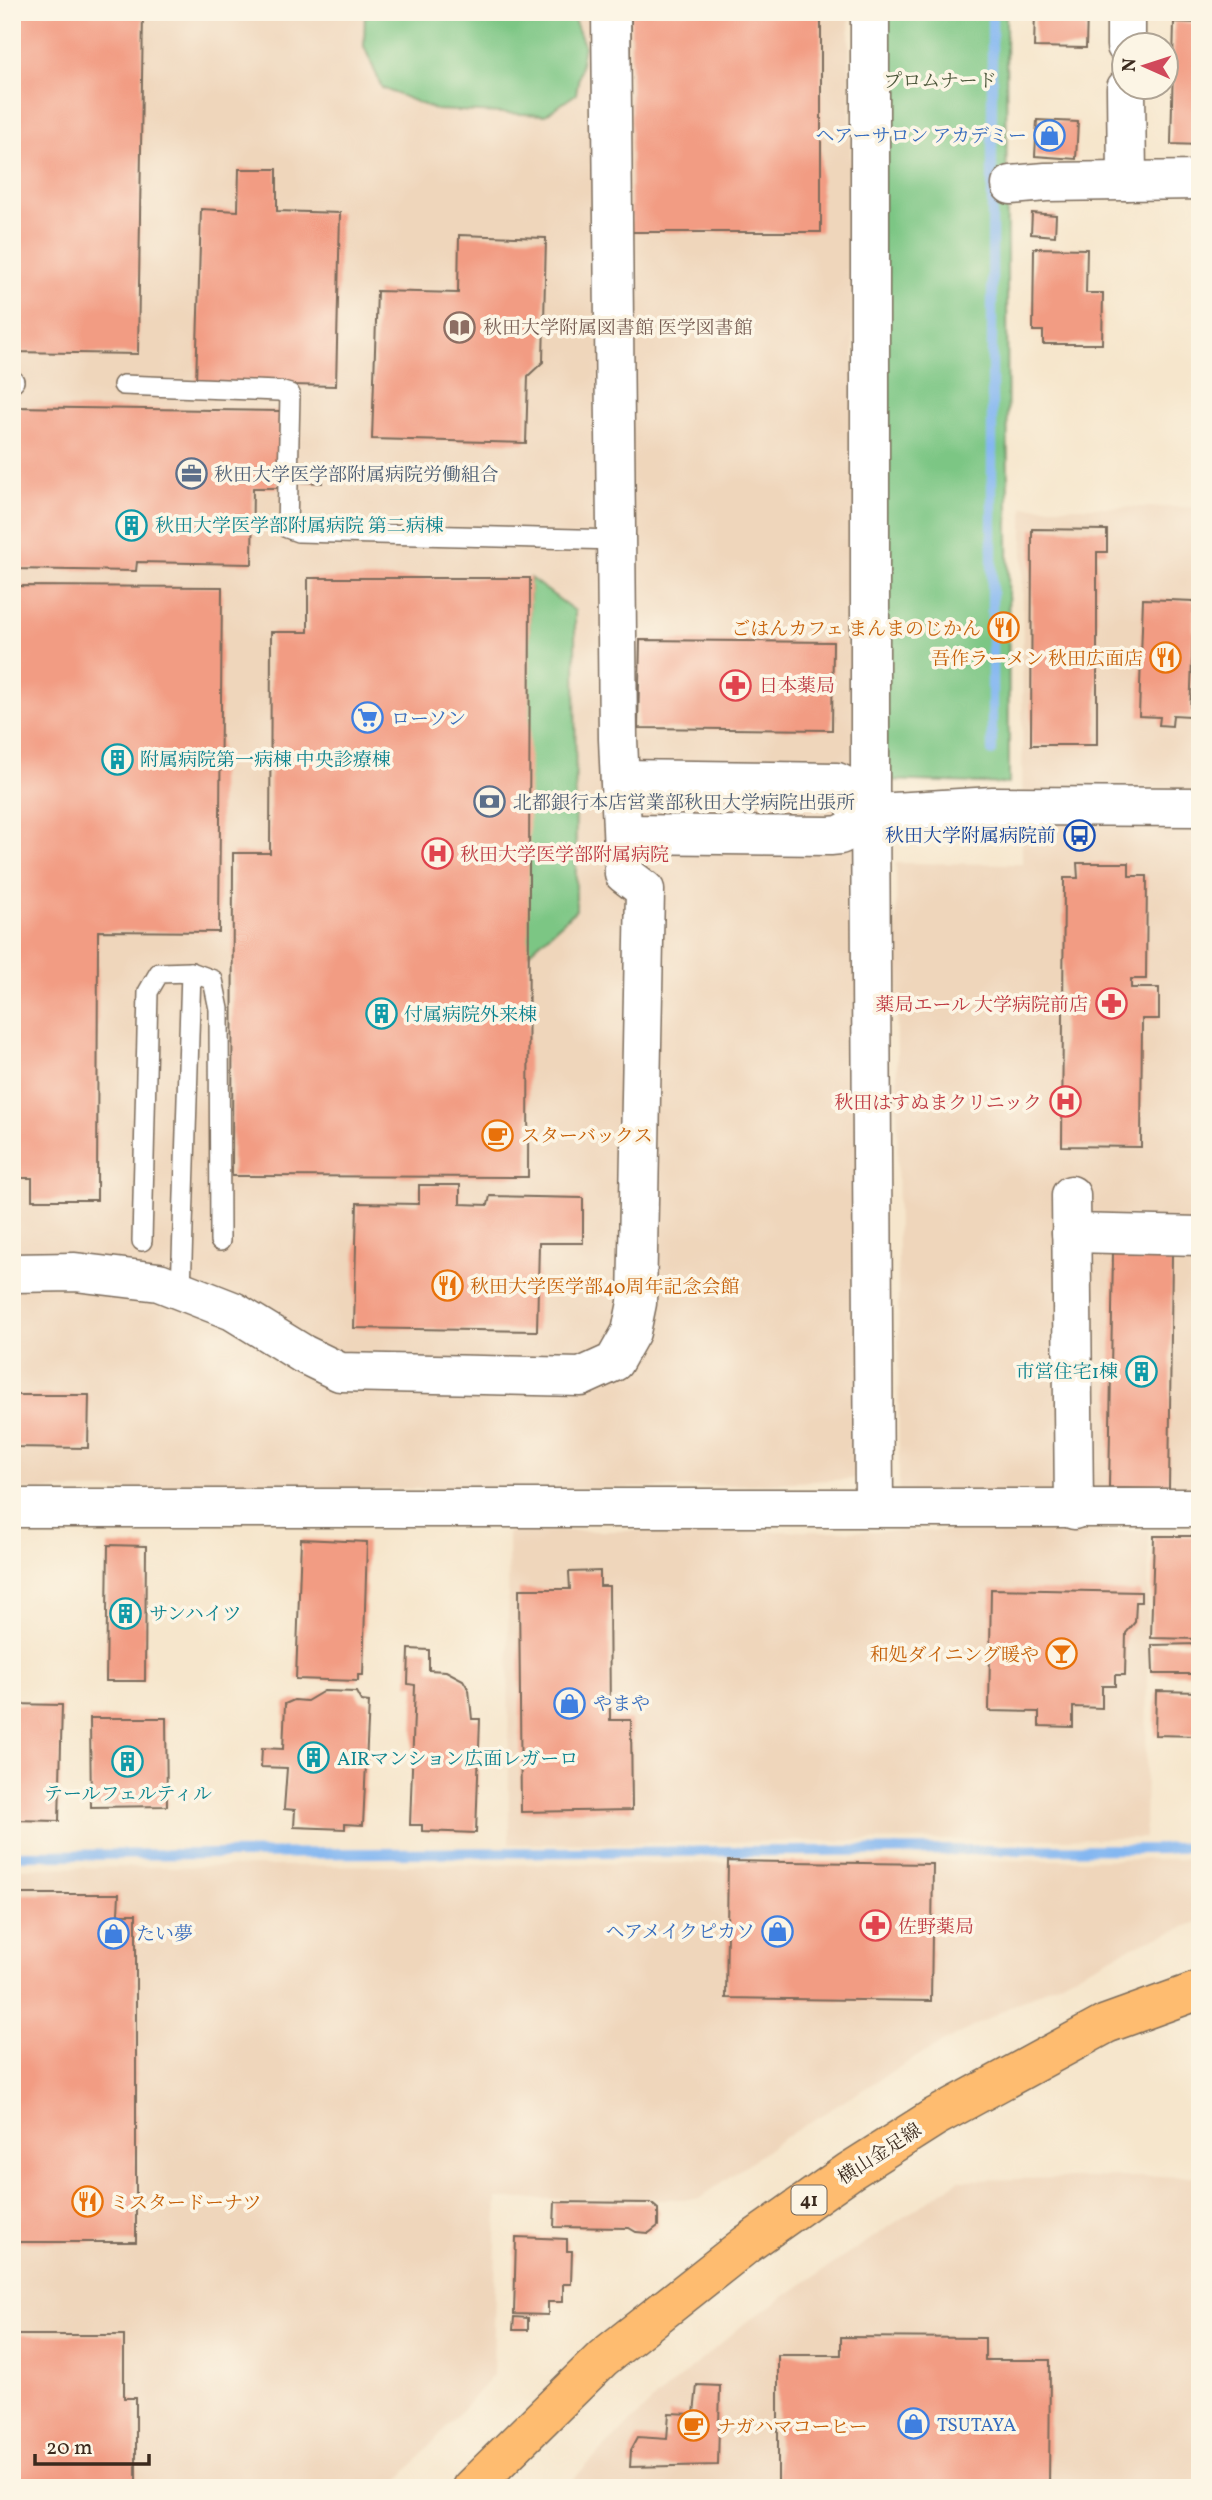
<svg xmlns="http://www.w3.org/2000/svg" width="1212" height="2500" font-family="Vollkorn,'Noto Serif JP',serif">
<style>
.built{fill:#efd6bb}
.green{fill:#7bc684;stroke:#5b7851;stroke-width:2}
.lines{fill:none;stroke-linecap:round;stroke-linejoin:round}
.stream{stroke:#84b7f1;stroke-width:10}
.building{fill:#f29c83}
.service-casing{stroke:#7c6c5b;stroke-width:22}
.minor-casing{stroke:#7c6c5b;stroke-width:41}
.tertiary-casing{stroke:#7c6c5b;stroke-width:41}
.primary-casing{stroke:#7c6c5b;stroke-width:41}
.service{stroke:#fff;stroke-width:19}
.minor{stroke:#fff;stroke-width:38}
.tertiary{stroke:#fff;stroke-width:38}
.primary{stroke:#febc70;stroke-width:38}
.labels{text-anchor:middle;stroke-width:7;stroke-linejoin:round;paint-order:stroke}
.shield{fill:#fcf5e5;stroke:#75675a;stroke-width:2}
.shield-label{font-size:18px;font-weight:bold;fill:#3b2a1e}
.park-label{font-size:19px;fill:#4e593d;stroke:#fcf5e5}
.shop-label{font-size:19px;fill:#366cbe;stroke:#fcf5e5;text-anchor:start}
.education-label{font-size:19px;fill:#785e54;stroke:#fcf5e5;text-anchor:start}
.service-label{font-size:19px;fill:#4e5e75;stroke:#fcf5e5;text-anchor:start}
.culture-label{font-size:19px;fill:#0d838f;stroke:#fcf5e5;text-anchor:start}
.food-label{font-size:19px;fill:#c56008;stroke:#fcf5e5;text-anchor:start}
.health-label{font-size:19px;fill:#be3a42;stroke:#fcf5e5;text-anchor:start}
.transit-label{font-size:19px;fill:#164399;stroke:#fcf5e5;text-anchor:end}
.street-label{font-size:19px;fill:#3b2a1e;stroke:#fcf5e5}
</style>
<rect width="100%" height="100%" fill="#fcf5e5"/>
<filter id="ink" filterUnits="userSpaceOnUse"><feTurbulence type="fractalNoise" baseFrequency=".0143" numOctaves="2"/><feDisplacementMap in="SourceGraphic" scale="14" xChannelSelector="R" yChannelSelector="G"/><feConvolveMatrix kernelMatrix="1 2 1 2 8 2 1 2 1" color-interpolation-filters="sRGB"/></filter>
<filter id="wash" filterUnits="userSpaceOnUse"><feTurbulence type="fractalNoise" baseFrequency=".00686" numOctaves="4" result="noise"/><feDisplacementMap in="SourceGraphic" scale="28" xChannelSelector="R" yChannelSelector="G"/><feGaussianBlur stdDeviation="1.57" result="paint"/><feColorMatrix in="noise" values="0 0 0 0 0 0 0 0 0 0 0 0 0 0 0 0 0 1.4 0 .05"/><feComposite in="paint" operator="in"/></filter>
<g filter="url(#wash)">
<rect width="100%" height="100%" fill="#f6e6cc"/>
<!-- built -->
<g class="built">
<path d="M12,12H849L868,1464L853,1479L677,1488L12,1490Z"/>
<path d="M1023,507H1200V1496L899,1497L896,863L1022,864Z"/>
<path d="M508,1531H1149L1145,1838L509,1844Z"/>
<path d="M1200,1859V1921L1125,1950L1025,1999L918,2056L782,2139L699,2199H497L493,2375L392,2488H12V1868Z"/>
<path d="M1200,2176V2488H567L580,2472L654,2400L745,2323L959,2180Z"/>
</g>
<!-- green -->
<g class="green">
<path d="M365,12H571L584,45L576,94L545,115L436,110L382,88L364,46Z"/>
<path d="M874,12H1006L1009,784L883,780Z"/>
<path d="M530,578L575,611L576,910L525,956Z"/>
</g>
<g class="lines">
<!-- stream -->
<g class="stream">
<path d="M992,12V751"/>
<path d="M12,1855L1162,1849L1200,1846"/>
</g>
</g>
<g id="blocks">
<!-- building -->
<g class="building">
<path d="M12,12H143L138,354L12,352Z"/>
<rect x="631" y="12" width="190" height="220"/>
<path d="M1035,12H1087L1086,48L1034,47Z"/>
<path d="M1174,22L1200,23V145L1171,144Z"/>
<path d="M1037,120L1078,122L1076,159L1035,156Z"/>
<path d="M239,169H277V211L340,213L336,386L196,383L201,209L238,211Z"/>
<path d="M1032,213L1056,215L1055,236L1031,234Z"/>
<path d="M459,235L546,238L543,362L528,376L526,443L372,439L377,291L458,293Z"/>
<path d="M1034,248L1087,249L1086,293H1103L1102,344H1043V331H1033Z"/>
<path d="M12,407L280,411L278,488H253L252,564L137,562L136,571L12,569Z"/>
<path d="M299,463L322,464V483L299,482Z"/>
<path d="M1032,529L1107,530V552H1097V745H1031Z"/>
<path d="M308,578H530L528,1177L232,1176L233,853H270L271,632H308Z"/>
<path d="M12,586L222,587L219,932L98,931L97,1200H32V1178H12Z"/>
<path d="M1143,599L1194,601L1190,716L1173,715L1172,726L1159,725L1160,717L1139,716Z"/>
<path d="M640,640L833,642L832,730L638,728Z"/>
<path d="M1077,863H1129V876H1147L1146,979H1131V988H1159V1019H1142L1141,1147L1062,1146L1064,878H1078Z"/>
<path d="M419,1185H460V1204L488,1205L490,1196L583,1198V1243H539L537,1331L354,1328L357,1203L419,1204Z"/>
<path d="M1113,1253L1172,1254L1169,1489L1109,1488Z"/>
<path d="M12,1395H89L88,1448L12,1447Z"/>
<path d="M1154,1536H1200V1639L1151,1638Z"/>
<path d="M301,1539L367,1542L363,1675H358V1681L296,1679Z"/>
<path d="M108,1545L146,1546L145,1681H106Z"/>
<path d="M600,1571V1586H609L610,1720H631L632,1810L521,1812L519,1589H570L569,1572Z"/>
<path d="M991,1589L1141,1592V1602H1136L1135,1622L1126,1633L1125,1675H1115V1686H1102V1708L1073,1707V1727L1039,1726V1712L989,1711Z"/>
<path d="M1198,1644V1674H1153L1152,1645Z"/>
<path d="M409,1649L429,1650V1670L446,1671L463,1680L469,1690L472,1719H480L476,1833L422,1831V1825H410L415,1685L408,1684Z"/>
<path d="M324,1691L356,1692L361,1701L369,1702L363,1825L345,1824V1829L294,1827L295,1810L284,1809L287,1768L261,1767L262,1748L283,1749L285,1704L294,1700L307,1701Z"/>
<path d="M1156,1691L1200,1692V1736L1155,1735Z"/>
<path d="M12,1704L62,1705L59,1821L12,1820Z"/>
<path d="M90,1718H166L167,1806L91,1807Z"/>
<path d="M728,1861L933,1864L931,2001L726,1998Z"/>
<path d="M12,1894H119L118,1914H136V2242H12Z"/>
<path d="M555,2202L651,2203L658,2209V2226L649,2233L636,2232L629,2228L554,2227Z"/>
<path d="M516,2237L567,2239V2251H572L571,2284H563V2302H548V2315L514,2314Z"/>
<path d="M514,2317L528,2318V2330H513Z"/>
<path d="M12,2335H124V2398H136V2488H12Z"/>
<path d="M841,2337L985,2338V2360H1050L1049,2488H778V2355H841Z"/>
<path d="M697,2385L720,2386L718,2465L630,2467L631,2450L638,2437L667,2439L669,2413L694,2414Z"/>
</g>
</g>
</g>
<g filter="url(#ink)">
<use href="#blocks" fill-opacity="0" stroke="#7c6c5b" stroke-width="2"/>
<g class="lines">
<defs>
<g id="service">
<path d="M12,381H14"/>
<path d="M123,385L279,391L290,394L287,528L298,532L616,540"/>
<path d="M142,1241L148,992L159,973L191,972L213,980L219,1009L220,1241"/>
<path d="M181,1291L191,972"/>
</g>
<g id="minor">
<path d="M870,12V796L874,1507"/>
<path d="M1126,12V46"/>
<path d="M1126,88L1127,181"/>
<path d="M1011,185L1046,182L1200,180"/>
<path d="M1071,1195L1074,1510"/>
<path d="M1071,1233L1200,1236"/>
<path d="M12,1508H1200"/>
</g>
<g id="tertiary">
<path d="M620,779L837,782L845,786L860,814"/>
<path d="M623,834L830,836L840,835L858,826L860,814L993,806L1200,807"/>
<path d="M12,1273L75,1272L159,1282L233,1311L303,1354L340,1372L581,1377L614,1362L631,1332L637,1303L645,890L624,874L618,739L611,12"/>
</g>
<path id="primary" d="M471,2488L603,2358L747,2244L850,2171L935,2117L1106,2024L1200,1990"/>
</defs>
<!-- service casing -->
<use href="#service" class="service-casing"/>
<!-- minor casing -->
<use href="#minor" class="minor-casing"/>
<!-- tertiary casing -->
<use href="#tertiary" class="tertiary-casing"/>
<!-- primary casing -->
<use href="#primary" class="primary-casing"/>
<!-- service -->
<use href="#service" class="service"/>
<!-- minor -->
<use href="#minor" class="minor"/>
<!-- tertiary -->
<use href="#tertiary" class="tertiary"/>
<!-- primary -->
<use href="#primary" class="primary"/>
</g>
</g>
<!-- icons -->
<defs>
<symbol id="shop-ring" viewBox="-11 -11 22 22"><circle r="9.5" fill="#fcf5e5" stroke="#3f7fe0" stroke-width="1.5"/><path d="M-5-2.5h2.3a2.7 3.5 0 0 1 5.4 0H5L5.5 6h-11ZM-1.5-2.5h3a1.5 2.3 0 0 0-3 0Z" fill="#3f7fe0"/></symbol>
<symbol id="library-ring" viewBox="-11 -11 22 22"><circle r="9.5" fill="#fcf5e5" stroke="#8d6e63" stroke-width="1.5"/><path d="M-6-4Q-3-5.5-.7-3.5V5Q-3 3-6 4ZM6-4Q3-5.5 .7-3.5V5Q3 3 6 4Z" fill="#8d6e63"/></symbol>
<symbol id="office-ring" viewBox="-11 -11 22 22"><circle r="9.5" fill="#fcf5e5" stroke="#5c6f8a" stroke-width="1.5"/><path d="M-6-3h4V-5.5h4V-3h4V5H-6ZM-1-4.5V-3h2v-1.5ZM-6 0V1H6V0Z" fill="#5c6f8a"/></symbol>
<symbol id="building-ring" viewBox="-11 -11 22 22"><circle r="9.5" fill="#fcf5e5" stroke="#0f9aa8" stroke-width="1.5"/><path d="M-4-6H4V6H1V3H-1V6H-4ZM-2.5-4.3h1.7v1.8h-1.7ZM.8-4.3h1.7v1.8H.8ZM-2.5-1h1.7V.8h-1.7ZM.8-1h1.7V.8H.8Z" fill="#0f9aa8"/></symbol>
<symbol id="restaurant-ring" viewBox="-11 -11 22 22"><circle r="9.5" fill="#fcf5e5" stroke="#e8710a" stroke-width="1.5"/><path d="M-5-6h1v4h1v-4h1v4h1v-4h1v5L-1.5 .5V6h-2V.5L-5-1ZM5-6V6H3V1.5H1.5Q1.5-4 5-6Z" fill="#e8710a"/></symbol>
<symbol id="pharmacy-ring" viewBox="-11 -11 22 22"><circle r="9.5" fill="#fcf5e5" stroke="#e0444e" stroke-width="1.5"/><path d="M-2-6h4v4h4v4h-4v4h-4v-4h-4v-4h4Z" fill="#e0444e"/></symbol>
<symbol id="supermarket-ring" viewBox="-11 -11 22 22"><circle r="9.5" fill="#fcf5e5" stroke="#3f7fe0" stroke-width="1.5"/><path d="M-6-5.5h2.5l.6 2H6L4.5 2H-2.5L-4.4-4H-6ZM-1.5 3.2a1.3 1.3 0 1 0 .1 0ZM3 3.2a1.3 1.3 0 1 0 .1 0Z" fill="#3f7fe0"/></symbol>
<symbol id="bank-ring" viewBox="-11 -11 22 22"><circle r="9.5" fill="#fcf5e5" stroke="#5c6f8a" stroke-width="1.5"/><path d="M-6-4H6V4H-6ZM0-2.3a2.3 2.3 0 1 0 0 4.6a2.3 2.3 0 1 0 0-4.6Z" fill="#5c6f8a"/></symbol>
<symbol id="bus-ring" viewBox="-11 -11 22 22"><circle r="9.5" fill="#fcf5e5" stroke="#1a4fb4" stroke-width="1.5"/><path d="M-5-6H5V4H4V6H2V4H-2V6H-4V4H-5ZM-3.5-4V0h7V-4ZM-3.5 1.2v1.5H-2V1.2ZM2 1.2v1.5H3.5V1.2Z" fill="#1a4fb4"/></symbol>
<symbol id="hospital-ring" viewBox="-11 -11 22 22"><circle r="9.5" fill="#fcf5e5" stroke="#e0444e" stroke-width="1.5"/><path d="M-5-5h3v3.5h4V-5h3V5h-3V1.5h-4V5h-3Z" fill="#e0444e"/></symbol>
<symbol id="cafe-ring" viewBox="-11 -11 22 22"><circle r="9.5" fill="#fcf5e5" stroke="#e8710a" stroke-width="1.5"/><path d="M-5.5-4.5H6V0H3Q3 3.5 0 3.5H-2.5Q-5.5 3.5-5.5 0ZM3-3.2v2h1.7v-2ZM-6 4.5H4V6H-6Z" fill="#e8710a"/></symbol>
<symbol id="bar-ring" viewBox="-11 -11 22 22"><circle r="9.5" fill="#fcf5e5" stroke="#e8710a" stroke-width="1.5"/><path d="M-6-5H6L.8 .8V4.5H3.5V6h-7V4.5H-.8V.8Z" fill="#e8710a"/></symbol>
</defs>
<g fill-rule="evenodd">
<use href="#shop-ring" x="1032" y="118" width="35" height="35"/>
<use href="#library-ring" x="442" y="310" width="35" height="35"/>
<use href="#office-ring" x="174" y="456" width="35" height="35"/>
<use href="#building-ring" x="114" y="508" width="35" height="35"/>
<use href="#restaurant-ring" x="986" y="610" width="35" height="35"/>
<use href="#restaurant-ring" x="1148" y="640" width="35" height="35"/>
<use href="#pharmacy-ring" x="718" y="668" width="35" height="35"/>
<use href="#supermarket-ring" x="350" y="700" width="35" height="35"/>
<use href="#building-ring" x="100" y="742" width="35" height="35"/>
<use href="#bank-ring" x="472" y="784" width="35" height="35"/>
<use href="#bus-ring" x="1062" y="818" width="35" height="35"/>
<use href="#hospital-ring" x="420" y="836" width="35" height="35"/>
<use href="#pharmacy-ring" x="1094" y="986" width="35" height="35"/>
<use href="#building-ring" x="364" y="996" width="35" height="35"/>
<use href="#hospital-ring" x="1048" y="1084" width="35" height="35"/>
<use href="#cafe-ring" x="480" y="1118" width="35" height="35"/>
<use href="#restaurant-ring" x="430" y="1268" width="35" height="35"/>
<use href="#building-ring" x="1124" y="1354" width="35" height="35"/>
<use href="#building-ring" x="108" y="1596" width="35" height="35"/>
<use href="#bar-ring" x="1044" y="1636" width="35" height="35"/>
<use href="#shop-ring" x="552" y="1686" width="35" height="35"/>
<use href="#building-ring" x="296" y="1740" width="35" height="35"/>
<use href="#building-ring" x="110" y="1744" width="35" height="35"/>
<use href="#pharmacy-ring" x="858" y="1908" width="35" height="35"/>
<use href="#shop-ring" x="760" y="1914" width="35" height="35"/>
<use href="#shop-ring" x="96" y="1916" width="35" height="35"/>
<use href="#restaurant-ring" x="70" y="2184" width="35" height="35"/>
<use href="#shop-ring" x="896" y="2406" width="35" height="35"/>
<use href="#cafe-ring" x="676" y="2408" width="35" height="35"/>
</g>
<g class="labels">
<!-- shield labels -->
<rect class="shield" x="791.5" y="2185.5" width="35" height="29" rx="5"/>
<g class="shield-label">
<text x="809" y="2206">41</text>
</g>
<!-- park labels -->
<g class="park-label">
<text x="940" y="87">プロムナード</text>
</g>
<!-- shop labels -->
<g class="shop-label">
<text x="1027" y="142" text-anchor="end">ヘアーサロン アカデミー</text>
<text x="391" y="725">ローソン</text>
<text x="593" y="1710">やまや</text>
<text x="755" y="1938" text-anchor="end">ヘアメイクピカソ</text>
<text x="136" y="1940">たい夢</text>
<text x="937" y="2431">TSUTAYA</text>
</g>
<!-- education labels -->
<g class="education-label">
<text x="483" y="334">秋田大学附属図書館 医学図書館</text>
</g>
<!-- service labels -->
<g class="service-label">
<text x="214" y="481">秋田大学医学部附属病院労働組合</text>
<text x="513" y="809">北都銀行本店営業部秋田大学病院出張所</text>
</g>
<!-- culture labels -->
<g class="culture-label">
<text x="155" y="532">秋田大学医学部附属病院 第二病棟</text>
<text x="140" y="766">附属病院第一病棟 中央診療棟</text>
<text x="404" y="1021">付属病院外来棟</text>
<text x="1118" y="1378" text-anchor="end">市営住宅1棟</text>
<text x="149" y="1620">サンハイツ</text>
<text x="337" y="1765">AIRマンション広面レガーロ</text>
<text x="128" y="1800" text-anchor="middle">テールフェルティル</text>
</g>
<!-- food labels -->
<g class="food-label">
<text x="981" y="635" text-anchor="end">ごはんカフェ まんまのじかん</text>
<text x="1143" y="665" text-anchor="end">吾作ラーメン 秋田広面店</text>
<text x="521" y="1142">スターバックス</text>
<text x="470" y="1293">秋田大学医学部40周年記念会館</text>
<text x="1039" y="1661" text-anchor="end">和処ダイニング暖や</text>
<text x="110" y="2209">ミスタードーナツ</text>
<text x="717" y="2433">ナガハマコーヒー</text>
</g>
<!-- health labels -->
<g class="health-label">
<text x="759" y="692">日本薬局</text>
<text x="460" y="861">秋田大学医学部附属病院</text>
<text x="1088" y="1011" text-anchor="end">薬局エール 大学病院前店</text>
<text x="1042" y="1109" text-anchor="end">秋田はすぬまクリニック</text>
<text x="898" y="1933">佐野薬局</text>
</g>
<!-- transit labels -->
<g class="transit-label">
<text x="1056" y="842">秋田大学附属病院前</text>
</g>
<!-- street labels -->
<g class="street-label">
<text transform="translate(879 2153) rotate(-33)" y="7">横山金足線</text>
</g>
</g>
<!-- margin -->
<rect width="1212" height="2500" fill="none" stroke="#fcf5e5" stroke-width="42"/>
<!-- north arrow -->
<g transform="translate(1145 66) rotate(273)"><circle r="33" fill="#fcf5e5" stroke="#afa495" stroke-width="2"/>
<path d="M0-5L12 26L0 18L-12 26Z" fill="#d1495b"/>
<text y="-10" font-size="19" font-weight="bold" text-anchor="middle" fill="#3b2a1e">N</text>
</g>
<!-- scale -->
<path d="M35 2454v10h114v-10" fill="none" stroke="#3b2a1e" stroke-width="3.5"/>
<text x="46" y="2454" font-size="21" fill="#3b2a1e" stroke="#fcf5e5" stroke-width="5" paint-order="stroke">20 m</text>
</svg>
